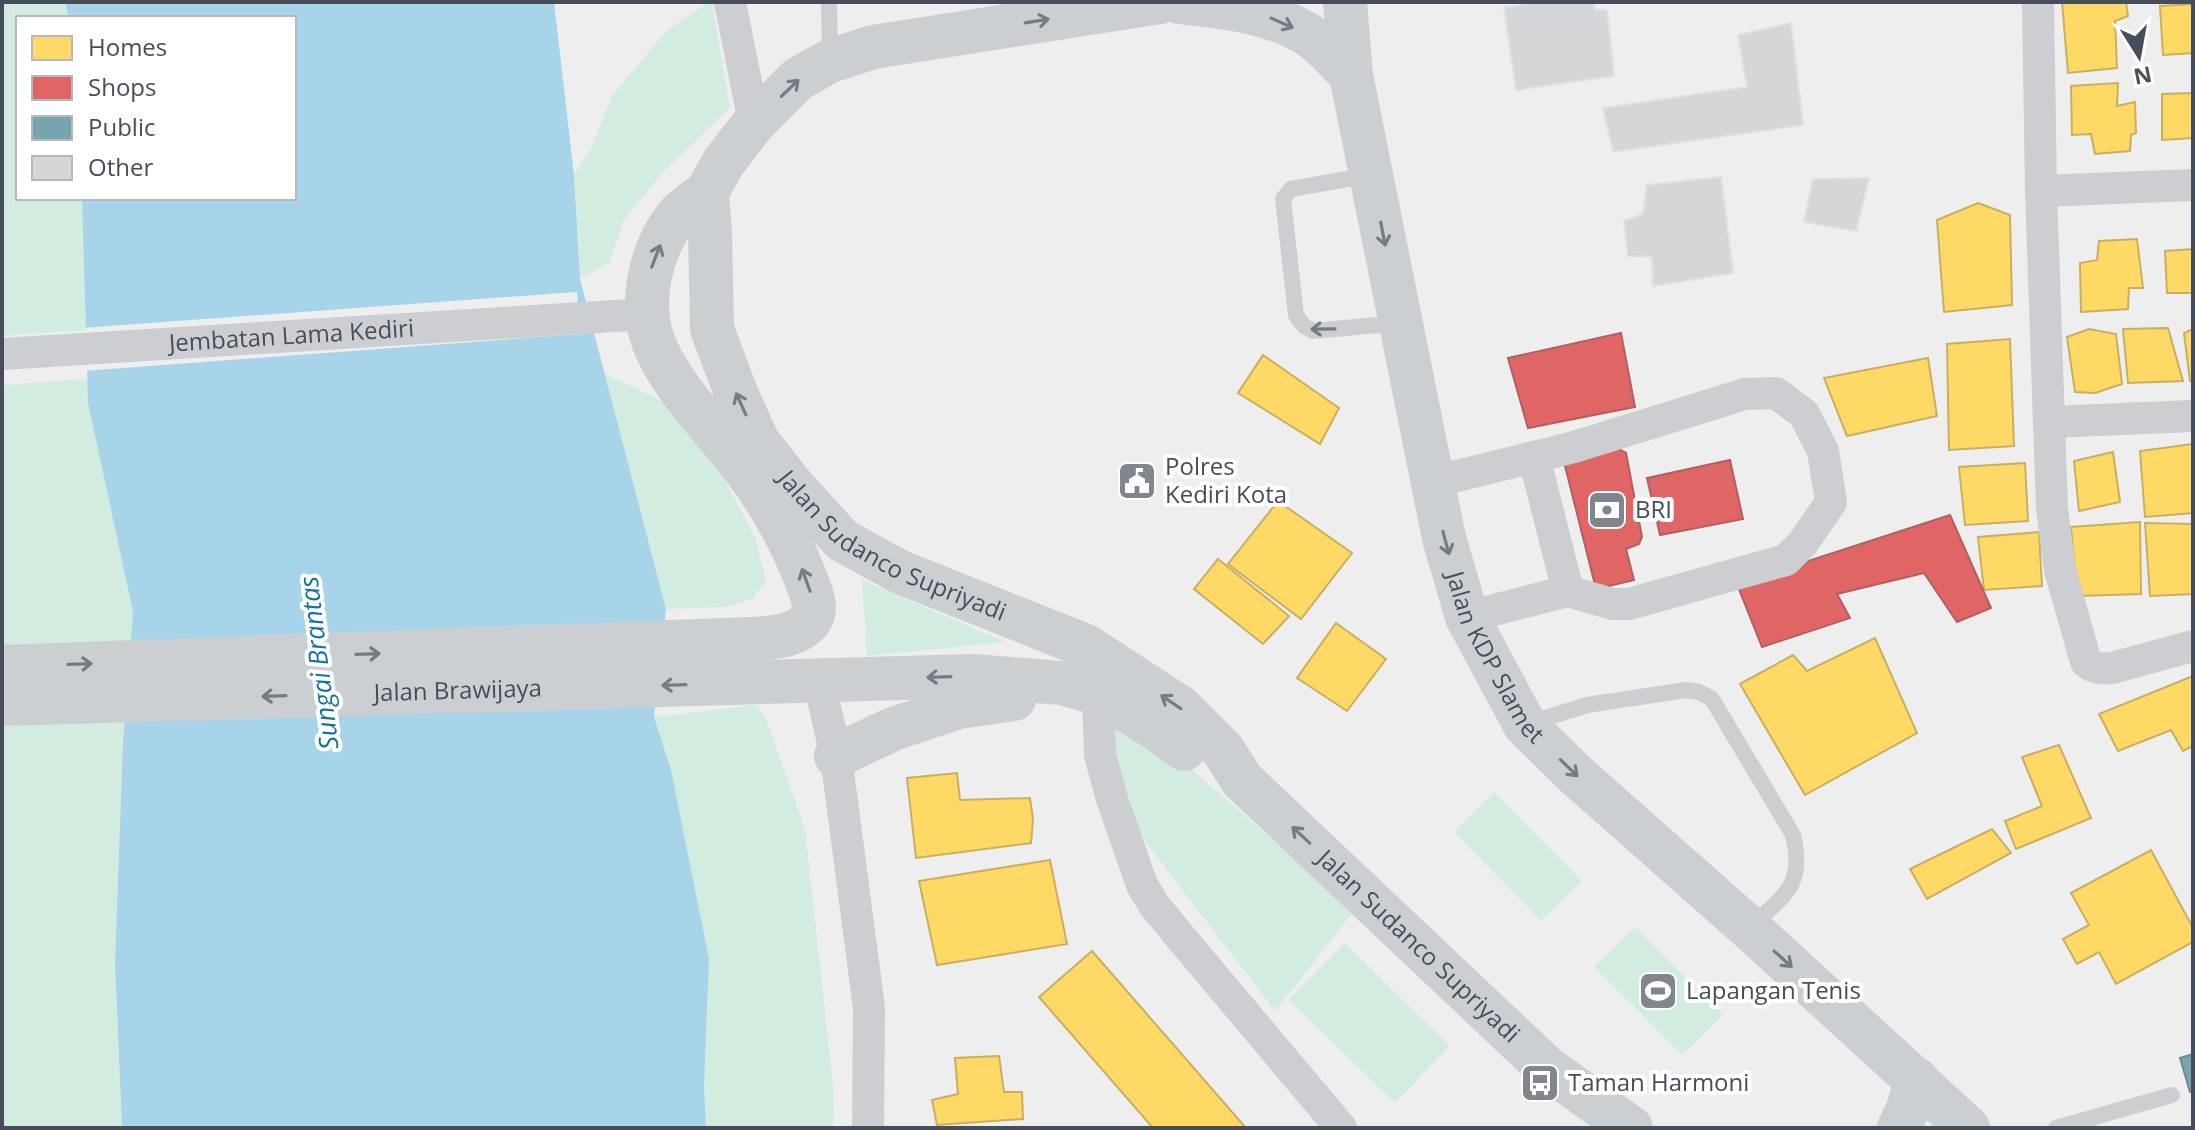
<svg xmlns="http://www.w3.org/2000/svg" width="2195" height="1130" font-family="'Open Sans',sans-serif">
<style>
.green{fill:#d2ede0}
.water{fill:#a8d4ea}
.pier{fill:#eee}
.homes{fill:#ffd966;stroke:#c8af62;stroke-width:2}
.shops{fill:#e06666;stroke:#b25f62;stroke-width:2}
.public{fill:#76a5af;stroke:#688b95;stroke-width:2}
.building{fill:#d5d6d8;stroke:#dfe0e1;stroke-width:2}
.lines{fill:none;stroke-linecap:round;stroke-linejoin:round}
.lane{stroke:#ccced1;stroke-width:16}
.street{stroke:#ccced1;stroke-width:32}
.secondary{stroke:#cccfd2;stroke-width:44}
.oneway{stroke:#757b83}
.labels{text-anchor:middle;stroke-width:8;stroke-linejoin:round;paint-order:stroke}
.street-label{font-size:24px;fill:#464e59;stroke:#fff}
.poi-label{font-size:24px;fill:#464e59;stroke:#fff;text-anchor:start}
.water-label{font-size:26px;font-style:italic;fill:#1172a1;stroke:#fff}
</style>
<rect width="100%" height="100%" fill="#eee"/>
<!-- green -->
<g class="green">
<path d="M2,2H65L69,18H18V198H82L86,330L2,336Z"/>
<path d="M709,2H712L730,108L662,173L624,220L609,263L580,279L574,175L591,149L612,96L666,31Z"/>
<path d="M601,372L664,402L719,468L756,540L766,581L752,599L726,607L666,609Z"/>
<path d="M87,379L88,403L133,612L123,741L115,963L122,1128H2V385Z"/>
<path d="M862,580L1006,642L867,656Z"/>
<path d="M756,705L765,716L805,829L834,1093L833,1128H706L704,1084L654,717Z"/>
<path d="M1111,719L1144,729L1355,910L1275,1011L1118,806Z"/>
<path d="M1494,792L1582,881L1541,921L1454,832Z"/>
<path d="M1635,927L1723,1015L1682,1055L1594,967Z"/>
<path d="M1345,943L1450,1046L1395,1103L1289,1000Z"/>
</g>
<!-- water -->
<path class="water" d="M65,2H554L574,175L580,279L666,609L654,717L671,770L709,959L704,1084L706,1128H122L115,963L123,741L133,612L88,403L82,198H294V18H69Z"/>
<!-- pier -->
<path class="pier" d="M577,292L580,334L83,371L82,328Z"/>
<!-- homes -->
<g class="homes">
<path d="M2062,2H2126L2128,16L2115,21L2117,68L2068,73Z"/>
<path d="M2193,4V53L2163,55L2160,6Z"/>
<path d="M2118,83L2117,106L2135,102L2136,133L2131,135L2130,151L2095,154L2091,134L2072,135L2071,86Z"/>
<path d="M2193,93V138L2162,140V94Z"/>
<path d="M1978,203L2010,215L2012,305L1944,312L1937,220Z"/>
<path d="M2137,239L2143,288H2129L2128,309L2081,312L2080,263L2097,260L2099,241Z"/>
<path d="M2193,249V293H2167L2165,251Z"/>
<path d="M2168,328L2183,381L2128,383L2123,329Z"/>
<path d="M2089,329L2116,334L2122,384L2095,393L2075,392L2067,337Z"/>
<path d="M2193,329V381H2190L2184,333Z"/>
<path d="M2010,339L2014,446L1949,450L1947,344Z"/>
<path d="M1263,355L1339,408L1320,444L1238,393Z"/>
<path d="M1928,358L1937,416L1847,436L1824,378Z"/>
<path d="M2193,444V513L2145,517L2140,451Z"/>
<path d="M2113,452L2120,502L2079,511L2074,461Z"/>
<path d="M2025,463L2028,521L1965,525L1959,467Z"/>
<path d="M1278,501L1352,553L1301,619L1228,564Z"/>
<path d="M2140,522L2141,594L2077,596L2071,527Z"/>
<path d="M2145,523L2193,524V594L2150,596Z"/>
<path d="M2039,532L2042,586L1984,590L1978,537Z"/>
<path d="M1218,559L1289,616L1263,644L1194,589Z"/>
<path d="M1336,623L1386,659L1347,711L1297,678Z"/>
<path d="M1875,638L1917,733L1805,795L1740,684L1793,655L1807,671Z"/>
<path d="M2193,676V746L2183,751L2171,730L2118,751L2099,714Z"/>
<path d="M2059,745L2091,818L2016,849L2005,821L2042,806L2022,757Z"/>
<path d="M957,773L960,800L1030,798L1033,819L1031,843L916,858L907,778Z"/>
<path d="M1992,829L2011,853L1927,899L1910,869Z"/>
<path d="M2151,850L2193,928V942L2116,984L2099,952L2077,964L2063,939L2089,925L2071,893Z"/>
<path d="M1050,860L1067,944L937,965L919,881Z"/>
<path d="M1092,951L1246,1128H1153L1039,997Z"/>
<path d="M999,1056L1004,1092H1022L1023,1119L937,1125L932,1100L958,1094L955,1058Z"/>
</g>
<!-- shops -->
<g class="shops">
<path d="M1621,333L1635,407L1528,428L1508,358Z"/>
<path d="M1610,444L1626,453L1642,537L1639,544L1626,549L1634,580L1596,589L1563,458Z"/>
<path d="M1730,460L1743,519L1660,535L1647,478Z"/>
<path d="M1950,515L1991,608L1957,622L1924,573L1837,594L1850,618L1762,647L1737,584Z"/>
</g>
<!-- public -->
<path class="public" d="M2193,1054V1091L2190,1092L2180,1058Z"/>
<!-- building -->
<g class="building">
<path d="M1537,2H1593L1595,9L1607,10L1614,76L1516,90L1504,8Z"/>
<path d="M1791,23L1803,125L1613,152L1603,108L1747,87L1738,35Z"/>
<path d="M1721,177L1733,273L1653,286L1652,257L1628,256L1624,221L1643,214L1647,185Z"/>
<path d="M1869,178L1856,231L1804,222L1813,179Z"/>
</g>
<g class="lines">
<!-- lane -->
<g class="lane">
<path d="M829,2L830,60"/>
<path d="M1370,175L1291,189L1283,199L1296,315L1304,326L1313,331L1399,323"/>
<path d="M1530,723L1587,705L1686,690L1699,692L1712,699L1793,835C1805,885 1785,896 1749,927"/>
<path d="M2056,1128L2172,1095"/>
</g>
<!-- street -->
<g class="street">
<path d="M730,2L754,123"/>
<path d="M2038,2L2041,191L2052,509L2060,570L2086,662C2094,669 2102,669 2112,668L2193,646"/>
<path d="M2041,191L2193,185"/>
<path id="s1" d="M2,354L647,314"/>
<path d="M2049,422L2193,416"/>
<path d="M1534,457L1568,591"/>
<path d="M1433,482L1574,447L1745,394L1776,393L1804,414L1823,451L1831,502L1803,543L1786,560L1629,604H1612L1568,591L1467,617"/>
<path d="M819,681L836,756L869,1008L868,1128"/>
<path d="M1098,693L1100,755L1112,799L1142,885L1154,905L1187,945L1341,1128"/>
</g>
<!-- secondary -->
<g class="secondary">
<path id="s2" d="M1160,2L873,47L830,61L798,79L754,123L723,163L707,192L710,233L712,329L736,393L758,442L792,485L842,540L900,572L1086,646L1181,708L1223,750L1242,780L1547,1068L1631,1128"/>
<path d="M1179,2C1224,7 1271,11 1310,36C1325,46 1339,63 1351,75"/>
<path id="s3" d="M1345,2L1351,75L1444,538L1467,617L1525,725L1576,775L1748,927L1968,1128"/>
<path d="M2,667L751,639C770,638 801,637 812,617C817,605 811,593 807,582C790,536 768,499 738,460C710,425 669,384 653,341C639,300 651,248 678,215C686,206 698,199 707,192"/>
<path id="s4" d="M2,704L973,676L1062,683L1098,693L1152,726L1184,749"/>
<path d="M836,756L893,729L959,707L1014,699"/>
<path d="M1899,1128L1909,1106L1916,1079"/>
</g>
</g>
<!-- one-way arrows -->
<defs><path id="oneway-shaft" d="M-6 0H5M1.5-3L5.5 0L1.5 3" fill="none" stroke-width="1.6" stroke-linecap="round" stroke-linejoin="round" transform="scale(2)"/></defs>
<g class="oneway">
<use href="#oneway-shaft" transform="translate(1037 21) rotate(-9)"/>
<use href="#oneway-shaft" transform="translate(1282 23) rotate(24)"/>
<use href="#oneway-shaft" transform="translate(790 88) rotate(-44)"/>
<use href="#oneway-shaft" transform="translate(1383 234) rotate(79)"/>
<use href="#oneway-shaft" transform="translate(656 256) rotate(-69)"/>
<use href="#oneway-shaft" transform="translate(1323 329) rotate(179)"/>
<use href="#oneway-shaft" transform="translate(741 404) rotate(-114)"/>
<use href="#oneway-shaft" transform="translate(1446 543) rotate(75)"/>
<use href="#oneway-shaft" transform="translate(806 580) rotate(-110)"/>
<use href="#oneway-shaft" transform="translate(368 654) rotate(-2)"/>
<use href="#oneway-shaft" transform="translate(80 664) rotate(-2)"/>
<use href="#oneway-shaft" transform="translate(939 677) rotate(178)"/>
<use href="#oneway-shaft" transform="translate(674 685) rotate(178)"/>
<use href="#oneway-shaft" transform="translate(274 696) rotate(178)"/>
<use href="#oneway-shaft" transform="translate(1171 702) rotate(-146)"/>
<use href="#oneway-shaft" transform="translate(1569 768) rotate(44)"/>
<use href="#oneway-shaft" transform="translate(1301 835) rotate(-137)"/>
<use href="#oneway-shaft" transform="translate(1783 959) rotate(42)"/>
</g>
<!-- icons -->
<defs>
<symbol id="civic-square" viewBox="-11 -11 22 22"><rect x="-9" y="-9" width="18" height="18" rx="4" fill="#81868d" stroke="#fff"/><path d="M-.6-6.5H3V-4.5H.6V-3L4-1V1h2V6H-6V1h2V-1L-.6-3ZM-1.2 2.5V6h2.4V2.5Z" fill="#fff"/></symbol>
<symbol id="bank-square" viewBox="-11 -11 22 22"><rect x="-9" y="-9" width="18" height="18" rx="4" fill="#81868d" stroke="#fff"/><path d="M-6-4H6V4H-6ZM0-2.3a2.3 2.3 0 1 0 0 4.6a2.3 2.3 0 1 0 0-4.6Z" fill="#fff"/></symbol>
<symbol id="stadium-square" viewBox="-11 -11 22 22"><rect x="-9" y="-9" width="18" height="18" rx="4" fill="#81868d" stroke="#fff"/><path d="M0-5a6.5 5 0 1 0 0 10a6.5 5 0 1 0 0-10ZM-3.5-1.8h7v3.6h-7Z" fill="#fff"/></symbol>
<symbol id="bus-square" viewBox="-11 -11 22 22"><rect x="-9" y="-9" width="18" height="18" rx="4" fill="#81868d" stroke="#fff"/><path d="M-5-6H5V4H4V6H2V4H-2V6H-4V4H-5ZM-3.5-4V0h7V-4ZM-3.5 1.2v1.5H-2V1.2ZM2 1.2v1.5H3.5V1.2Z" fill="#fff"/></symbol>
</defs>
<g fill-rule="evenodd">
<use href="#civic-square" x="1115" y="459" width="44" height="44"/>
<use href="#bank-square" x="1585" y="488" width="44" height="44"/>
<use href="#stadium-square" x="1636" y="969" width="44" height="44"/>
<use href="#bus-square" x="1518" y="1061" width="44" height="44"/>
</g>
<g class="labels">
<!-- street labels -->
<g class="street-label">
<text dy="8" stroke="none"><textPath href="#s1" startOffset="290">Jembatan Lama Kediri</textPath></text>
<text dy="8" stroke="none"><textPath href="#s2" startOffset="952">Jalan Sudanco Supriyadi</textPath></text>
<text dy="8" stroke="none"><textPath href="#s3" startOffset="676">Jalan KDP Slamet</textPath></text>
<text dy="8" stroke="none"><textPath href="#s4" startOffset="456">Jalan Brawijaya</textPath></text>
<text dy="8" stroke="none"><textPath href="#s2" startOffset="1624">Jalan Sudanco Supriyadi</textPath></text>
</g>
<!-- poi labels -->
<g class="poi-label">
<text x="1165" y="475">Polres<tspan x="1165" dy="28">Kediri Kota</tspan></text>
<text x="1635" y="518">BRI</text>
<text x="1686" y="999">Lapangan Tenis</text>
<text x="1568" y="1091">Taman Harmoni</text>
</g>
<!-- water labels -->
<g class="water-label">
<text transform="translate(319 663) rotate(-97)" y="9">Sungai Brantas</text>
</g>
</g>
<!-- border -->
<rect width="2195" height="1130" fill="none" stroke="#464e59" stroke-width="8"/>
<!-- legend -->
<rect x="16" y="16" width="280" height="184" fill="#ffffff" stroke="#b5b8bd" stroke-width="2"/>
<rect x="32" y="36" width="40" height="24" fill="#ffd966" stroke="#b5b8bd" stroke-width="2"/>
<text x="88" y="56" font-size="24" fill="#464e59">Homes</text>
<rect x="32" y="76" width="40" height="24" fill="#e06666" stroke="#b5b8bd" stroke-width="2"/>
<text x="88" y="96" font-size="24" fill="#464e59">Shops</text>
<rect x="32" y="116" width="40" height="24" fill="#76a5af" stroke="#b5b8bd" stroke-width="2"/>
<text x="88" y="136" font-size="24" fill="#464e59">Public</text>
<rect x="32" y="156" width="40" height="24" fill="#d5d6d8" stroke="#b5b8bd" stroke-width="2"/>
<text x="88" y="176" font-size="24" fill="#464e59">Other</text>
<!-- north arrow -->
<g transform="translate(2139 56) rotate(169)" stroke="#ffffff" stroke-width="6" paint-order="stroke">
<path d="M0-6L14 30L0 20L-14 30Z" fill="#464e59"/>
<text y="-12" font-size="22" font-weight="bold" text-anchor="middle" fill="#464e59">N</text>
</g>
</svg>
